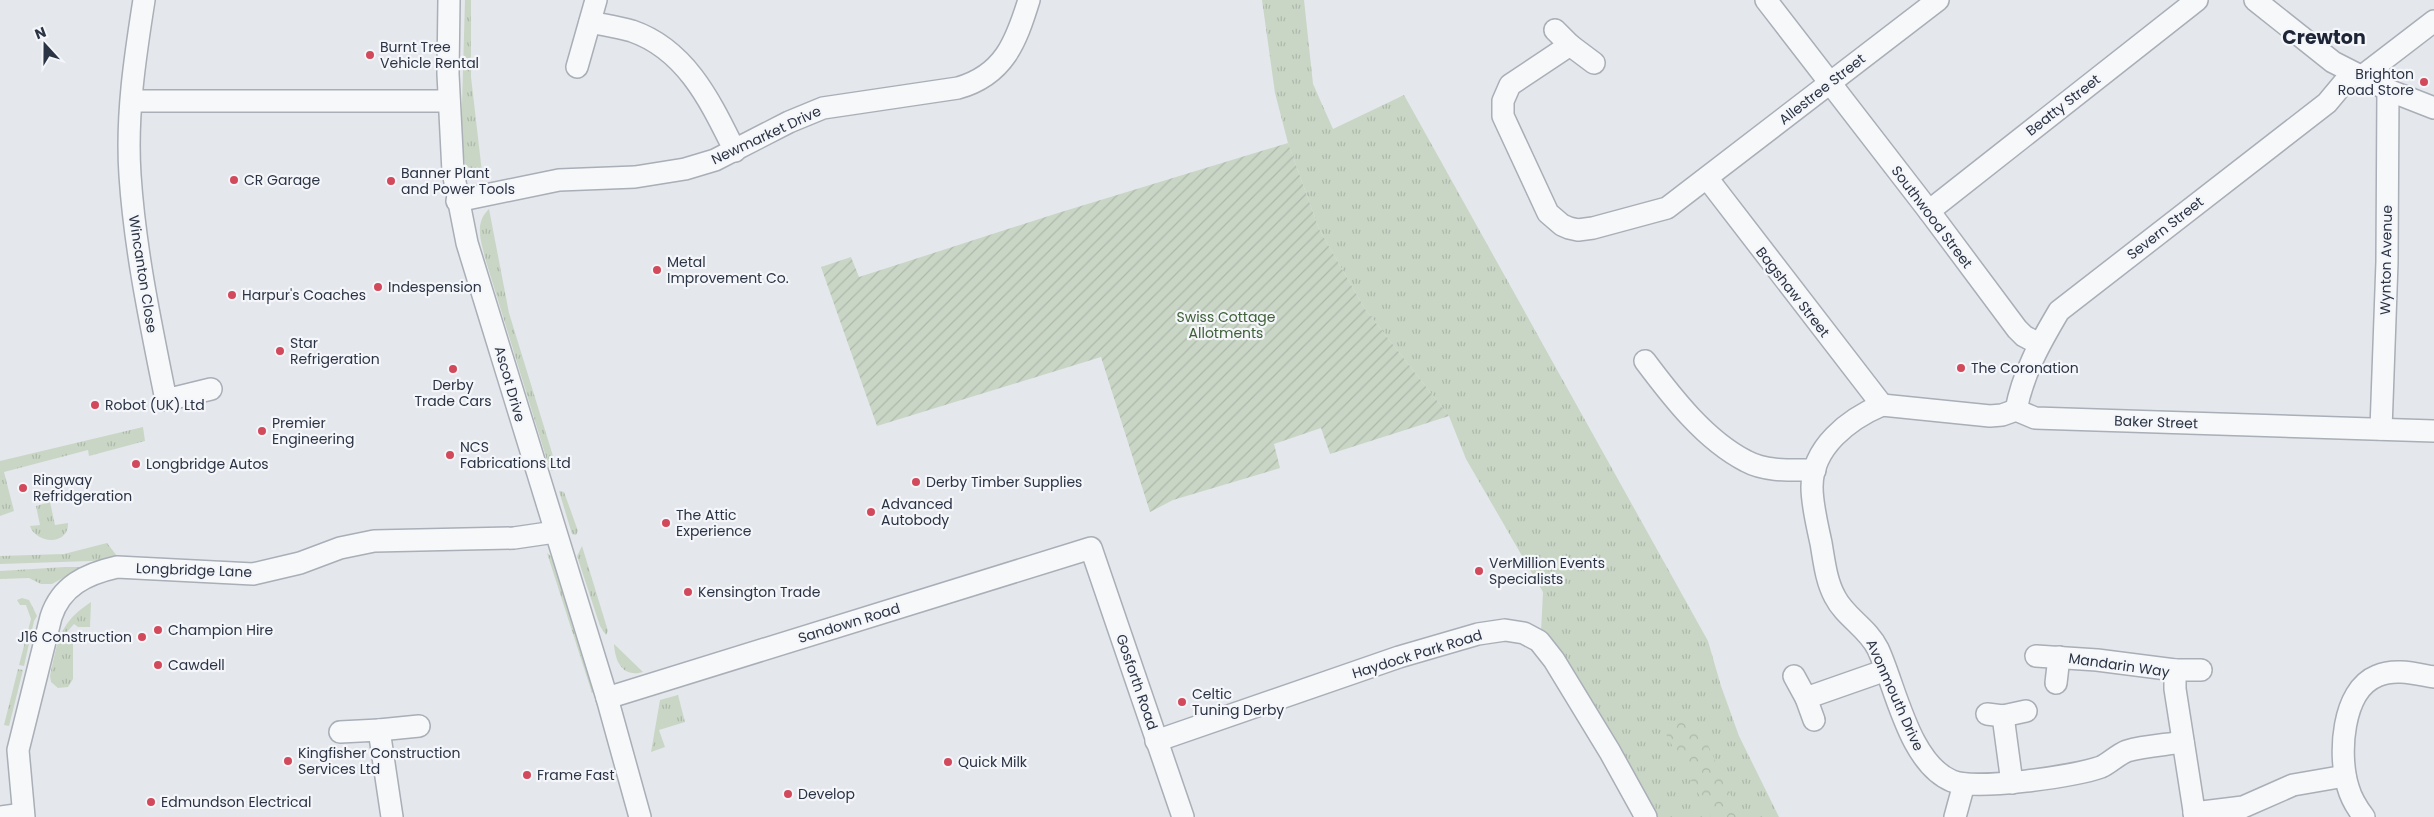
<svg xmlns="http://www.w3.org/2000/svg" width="2434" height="817" font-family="Poppins,sans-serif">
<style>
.grass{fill:url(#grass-tufts)}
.forest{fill:url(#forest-crowns)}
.garden{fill:url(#garden-furrows)}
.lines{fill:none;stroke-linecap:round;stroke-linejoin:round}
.minor-casing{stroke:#a9aeb7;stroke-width:24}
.minor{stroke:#f7f8fa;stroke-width:21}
.poi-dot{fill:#d1495b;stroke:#f4f6f9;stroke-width:2}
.labels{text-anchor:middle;stroke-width:4.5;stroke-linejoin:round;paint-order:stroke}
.poi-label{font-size:14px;fill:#2b3445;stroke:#f4f6f9;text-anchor:start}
.street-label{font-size:14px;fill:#2b3445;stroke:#f4f6f9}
.park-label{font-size:14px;fill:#3f6138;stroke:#f4f6f9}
.district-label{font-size:19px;font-weight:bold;fill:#1d2536;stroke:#f4f6f9}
</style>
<defs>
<pattern id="grass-tufts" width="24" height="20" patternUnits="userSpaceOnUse" patternTransform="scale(1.25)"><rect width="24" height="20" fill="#c9d6c5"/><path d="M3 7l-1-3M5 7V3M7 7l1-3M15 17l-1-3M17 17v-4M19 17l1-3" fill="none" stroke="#adb8ab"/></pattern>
<pattern id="forest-crowns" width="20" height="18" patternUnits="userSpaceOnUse" patternTransform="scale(1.25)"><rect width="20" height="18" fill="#c9d6c5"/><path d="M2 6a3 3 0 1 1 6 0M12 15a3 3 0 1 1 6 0" fill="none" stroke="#adb8ab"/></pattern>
<pattern id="garden-furrows" width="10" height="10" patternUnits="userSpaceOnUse" patternTransform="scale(1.25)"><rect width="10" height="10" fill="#c9d6c5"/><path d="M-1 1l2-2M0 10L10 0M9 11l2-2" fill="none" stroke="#adb8ab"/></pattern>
</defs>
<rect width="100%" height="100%" fill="#e4e7ec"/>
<!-- grass -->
<g class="grass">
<path d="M465,0H471V77L483,181L465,164L461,140Z"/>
<path d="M1262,0H1304L1313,84L1333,129L1404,95L1708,641L1721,686L1739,736L1779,817H1656L1541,632L1543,592L1466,459L1449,416L1365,309L1319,229L1288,143L1275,93Z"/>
<path d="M489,209L509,313L557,469L552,471L550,470L485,258C481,241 474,223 489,209Z"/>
<path d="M143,427L145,441L89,456L88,450L4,472L14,511L0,516V461Z"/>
<path d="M559,491L564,492L578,531L576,535L572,534Z"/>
<path d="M50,502L55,525L68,523C69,546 36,544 30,526L40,525L36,506Z"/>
<path d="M107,543L120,560L0,564V556L64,554Z"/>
<path d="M582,546L608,631L606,635L600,626L577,556Z"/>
<path d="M547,553L556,560L595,691L592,693Z"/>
<path d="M65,567H83L52,584H41L29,578L0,579V571Z"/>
<path d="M22,598L29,600L37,616L34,621L24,666L19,665L31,619L26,605H20L17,600Z"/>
<path d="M91,602L90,627H78L74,624L66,633L73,639V679L68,687L58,688L51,682L50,676C58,640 59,623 91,602Z"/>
<path d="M614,644L643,672C622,678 615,661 614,644Z"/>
<path d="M18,669L23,670L9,726L4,725Z"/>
<path d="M678,695L685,722L659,730L665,747L651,752L660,700Z"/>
</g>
<!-- forest -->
<path class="forest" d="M1665,720L1689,722L1702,732L1741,817H1711L1661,725Z"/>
<!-- garden -->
<path class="garden" d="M1288,143L1319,229L1365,309L1449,416L1330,454L1321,428L1274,444L1280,468L1173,500L1150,512L1101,357L877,426L821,267L851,257L859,277L1058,213Z"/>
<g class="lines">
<defs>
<g id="minor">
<path d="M144,0C135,57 126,116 130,175C135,251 151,325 166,400L211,389"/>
<path d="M449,0L448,74L453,172L467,243L607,698L640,817"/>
<path d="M1766,0L1929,211L2017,329L2024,336L2039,344"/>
<path d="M2255,0L2333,62L2388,90L2434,108"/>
<path d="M590,22C604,25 618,27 632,31C687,50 711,103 735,151"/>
<path d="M1555,30L1570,45"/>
<path d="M1594,63L1570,45L1510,85L1503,101V116L1548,213L1562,225L1569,228L1578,230L1593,228L1667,208L1938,0"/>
<path d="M577,67L596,0"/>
<path d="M2361,77L2434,21"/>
<path d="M132,101H449"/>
<path d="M1707,178L1882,405"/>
<path d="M457,201L559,180L635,177L685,169L715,160L789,122L823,108L958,88C1004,75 1016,42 1029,0"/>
<path d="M1929,211L2197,0"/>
<path d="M1645,361C1672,397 1705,440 1746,461C1766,472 1793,470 1815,470"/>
<path d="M1882,405C1849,419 1812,447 1812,487C1812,505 1817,524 1821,543C1824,560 1826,581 1835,597C1845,617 1868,628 1878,649C1896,688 1909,763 1952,781C1976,791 2075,776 2101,767C2110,763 2117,755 2127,751C2144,746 2164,745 2183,742"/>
<path d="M1882,405L1990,416L2002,415L2016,410L2035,418L2434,431"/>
<path d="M2016,410C2023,373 2040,343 2059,311L2327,103L2352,73"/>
<path d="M2381,429L2387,262L2388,90"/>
<path d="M2036,656L2097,660L2175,670V689L2195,817"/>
<path d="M2175,670H2201"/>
<path d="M1794,676L1806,698L1814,720"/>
<path d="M2056,683L2059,657"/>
<path d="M607,698L1091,548L1183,817"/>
<path d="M1806,698L1886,670"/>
<path d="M1987,714L2003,716L2026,711"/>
<path d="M2003,716L2012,783"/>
<path d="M379,730L419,726"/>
<path d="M340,732L379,730L392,817"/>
<path d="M1156,741L1399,657L1478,634L1505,630L1524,633L1539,641L1554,660L1610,752L1646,817"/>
<path d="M2194,813L2243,807L2293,785L2345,776"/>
<path d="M0,817L23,814"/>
<path d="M24,817L18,750L51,617C61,586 86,574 117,567L253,574L300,563L340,548L374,541L514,538L555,532"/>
<path d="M1955,817L1964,784"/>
<path d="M2364,817C2357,808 2351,798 2348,787C2338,755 2342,690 2377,676C2395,668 2416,674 2434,677"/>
</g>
</defs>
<!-- minor casing -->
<use href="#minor" class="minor-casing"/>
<!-- minor -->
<use href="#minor" class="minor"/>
</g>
<!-- markers -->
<g class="poi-dot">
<circle cx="370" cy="55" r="5"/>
<circle cx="2424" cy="82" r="5"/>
<circle cx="234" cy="180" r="5"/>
<circle cx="391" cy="181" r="5"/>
<circle cx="657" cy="270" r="5"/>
<circle cx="378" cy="287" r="5"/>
<circle cx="232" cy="295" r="5"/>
<circle cx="280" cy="351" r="5"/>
<circle cx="1961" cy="368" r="5"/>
<circle cx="453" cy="369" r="5"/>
<circle cx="95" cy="405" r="5"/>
<circle cx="262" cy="431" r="5"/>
<circle cx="450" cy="455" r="5"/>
<circle cx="136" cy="464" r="5"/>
<circle cx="916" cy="482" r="5"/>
<circle cx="23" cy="488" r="5"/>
<circle cx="871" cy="512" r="5"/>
<circle cx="666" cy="523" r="5"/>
<circle cx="1479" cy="571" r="5"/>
<circle cx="688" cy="592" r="5"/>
<circle cx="158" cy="630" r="5"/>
<circle cx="142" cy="637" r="5"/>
<circle cx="158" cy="665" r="5"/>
<circle cx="1182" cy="702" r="5"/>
<circle cx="288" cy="761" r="5"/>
<circle cx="948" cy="762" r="5"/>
<circle cx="527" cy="775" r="5"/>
<circle cx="788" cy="794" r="5"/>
<circle cx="151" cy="802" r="5"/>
</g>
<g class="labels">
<!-- poi labels -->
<g class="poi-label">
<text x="380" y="52">Burnt Tree<tspan x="380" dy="16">Vehicle Rental</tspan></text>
<text x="2414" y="79" text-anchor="end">Brighton<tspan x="2414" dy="16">Road Store</tspan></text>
<text x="401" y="178">Banner Plant<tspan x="401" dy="16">and Power Tools</tspan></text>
<text x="244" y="185">CR Garage</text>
<text x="667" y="267">Metal<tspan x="667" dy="16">Improvement Co.</tspan></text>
<text x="388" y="292">Indespension</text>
<text x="242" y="300">Harpur's Coaches</text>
<text x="290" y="348">Star<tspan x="290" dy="16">Refrigeration</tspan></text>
<text x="1971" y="373">The Coronation</text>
<text x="453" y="390" text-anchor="middle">Derby<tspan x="453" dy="16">Trade Cars</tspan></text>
<text x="105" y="410">Robot (UK) Ltd</text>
<text x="272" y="428">Premier<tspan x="272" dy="16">Engineering</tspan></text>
<text x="460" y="452">NCS<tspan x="460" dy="16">Fabrications Ltd</tspan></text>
<text x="146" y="469">Longbridge Autos</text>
<text x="33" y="485">Ringway<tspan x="33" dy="16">Refridgeration</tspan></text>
<text x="926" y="487">Derby Timber Supplies</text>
<text x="881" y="509">Advanced<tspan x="881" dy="16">Autobody</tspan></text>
<text x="676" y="520">The Attic<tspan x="676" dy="16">Experience</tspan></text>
<text x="1489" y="568">VerMillion Events<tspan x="1489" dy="16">Specialists</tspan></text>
<text x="698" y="597">Kensington Trade</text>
<text x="168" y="635">Champion Hire</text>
<text x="132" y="642" text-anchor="end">J16 Construction</text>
<text x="168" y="670">Cawdell</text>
<text x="1192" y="699">Celtic<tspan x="1192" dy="16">Tuning Derby</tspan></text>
<text x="298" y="758">Kingfisher Construction<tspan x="298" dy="16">Services Ltd</tspan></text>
<text x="958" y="767">Quick Milk</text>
<text x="537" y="780">Frame Fast</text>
<text x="798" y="799">Develop</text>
<text x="161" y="807">Edmundson Electrical</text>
</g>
<!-- street labels -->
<g class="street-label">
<text transform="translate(1822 89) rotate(-38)" y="5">Allestree Street</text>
<text transform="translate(2063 105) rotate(-38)" y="5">Beatty Street</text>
<text transform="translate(766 135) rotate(-25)" y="5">Newmarket Drive</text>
<text transform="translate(1932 217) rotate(53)" y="5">Southwood Street</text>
<text transform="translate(2165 228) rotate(-38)" y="5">Severn Street</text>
<text transform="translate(2386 260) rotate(-89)" y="5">Wynton Avenue</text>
<text transform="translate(143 274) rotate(81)" y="5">Wincanton Close</text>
<text transform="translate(1793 292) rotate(52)" y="5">Bagshaw Street</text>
<text transform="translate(510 384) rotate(74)" y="5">Ascot Drive</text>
<text transform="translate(2156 422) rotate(2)" y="5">Baker Street</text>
<text transform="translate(194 570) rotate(2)" y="5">Longbridge Lane</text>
<text transform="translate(849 623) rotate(-17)" y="5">Sandown Road</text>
<text transform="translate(1417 654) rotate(-17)" y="5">Haydock Park Road</text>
<text transform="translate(2119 665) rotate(8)" y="5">Mandarin Way</text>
<text transform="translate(1137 682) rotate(71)" y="5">Gosforth Road</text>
<text transform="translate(1895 695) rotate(66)" y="5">Avonmouth Drive</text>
</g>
<!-- park labels -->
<g class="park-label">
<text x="1226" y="322">Swiss Cottage<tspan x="1226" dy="16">Allotments</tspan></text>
</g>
<!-- district labels -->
<g class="district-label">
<text x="2324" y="44">Crewton</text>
</g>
</g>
<!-- north arrow -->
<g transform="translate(45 45) rotate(339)" stroke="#f4f6f9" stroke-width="4" paint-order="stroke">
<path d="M0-4L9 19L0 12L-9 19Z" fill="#2b3445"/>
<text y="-8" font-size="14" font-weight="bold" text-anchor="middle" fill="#2b3445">N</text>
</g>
</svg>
